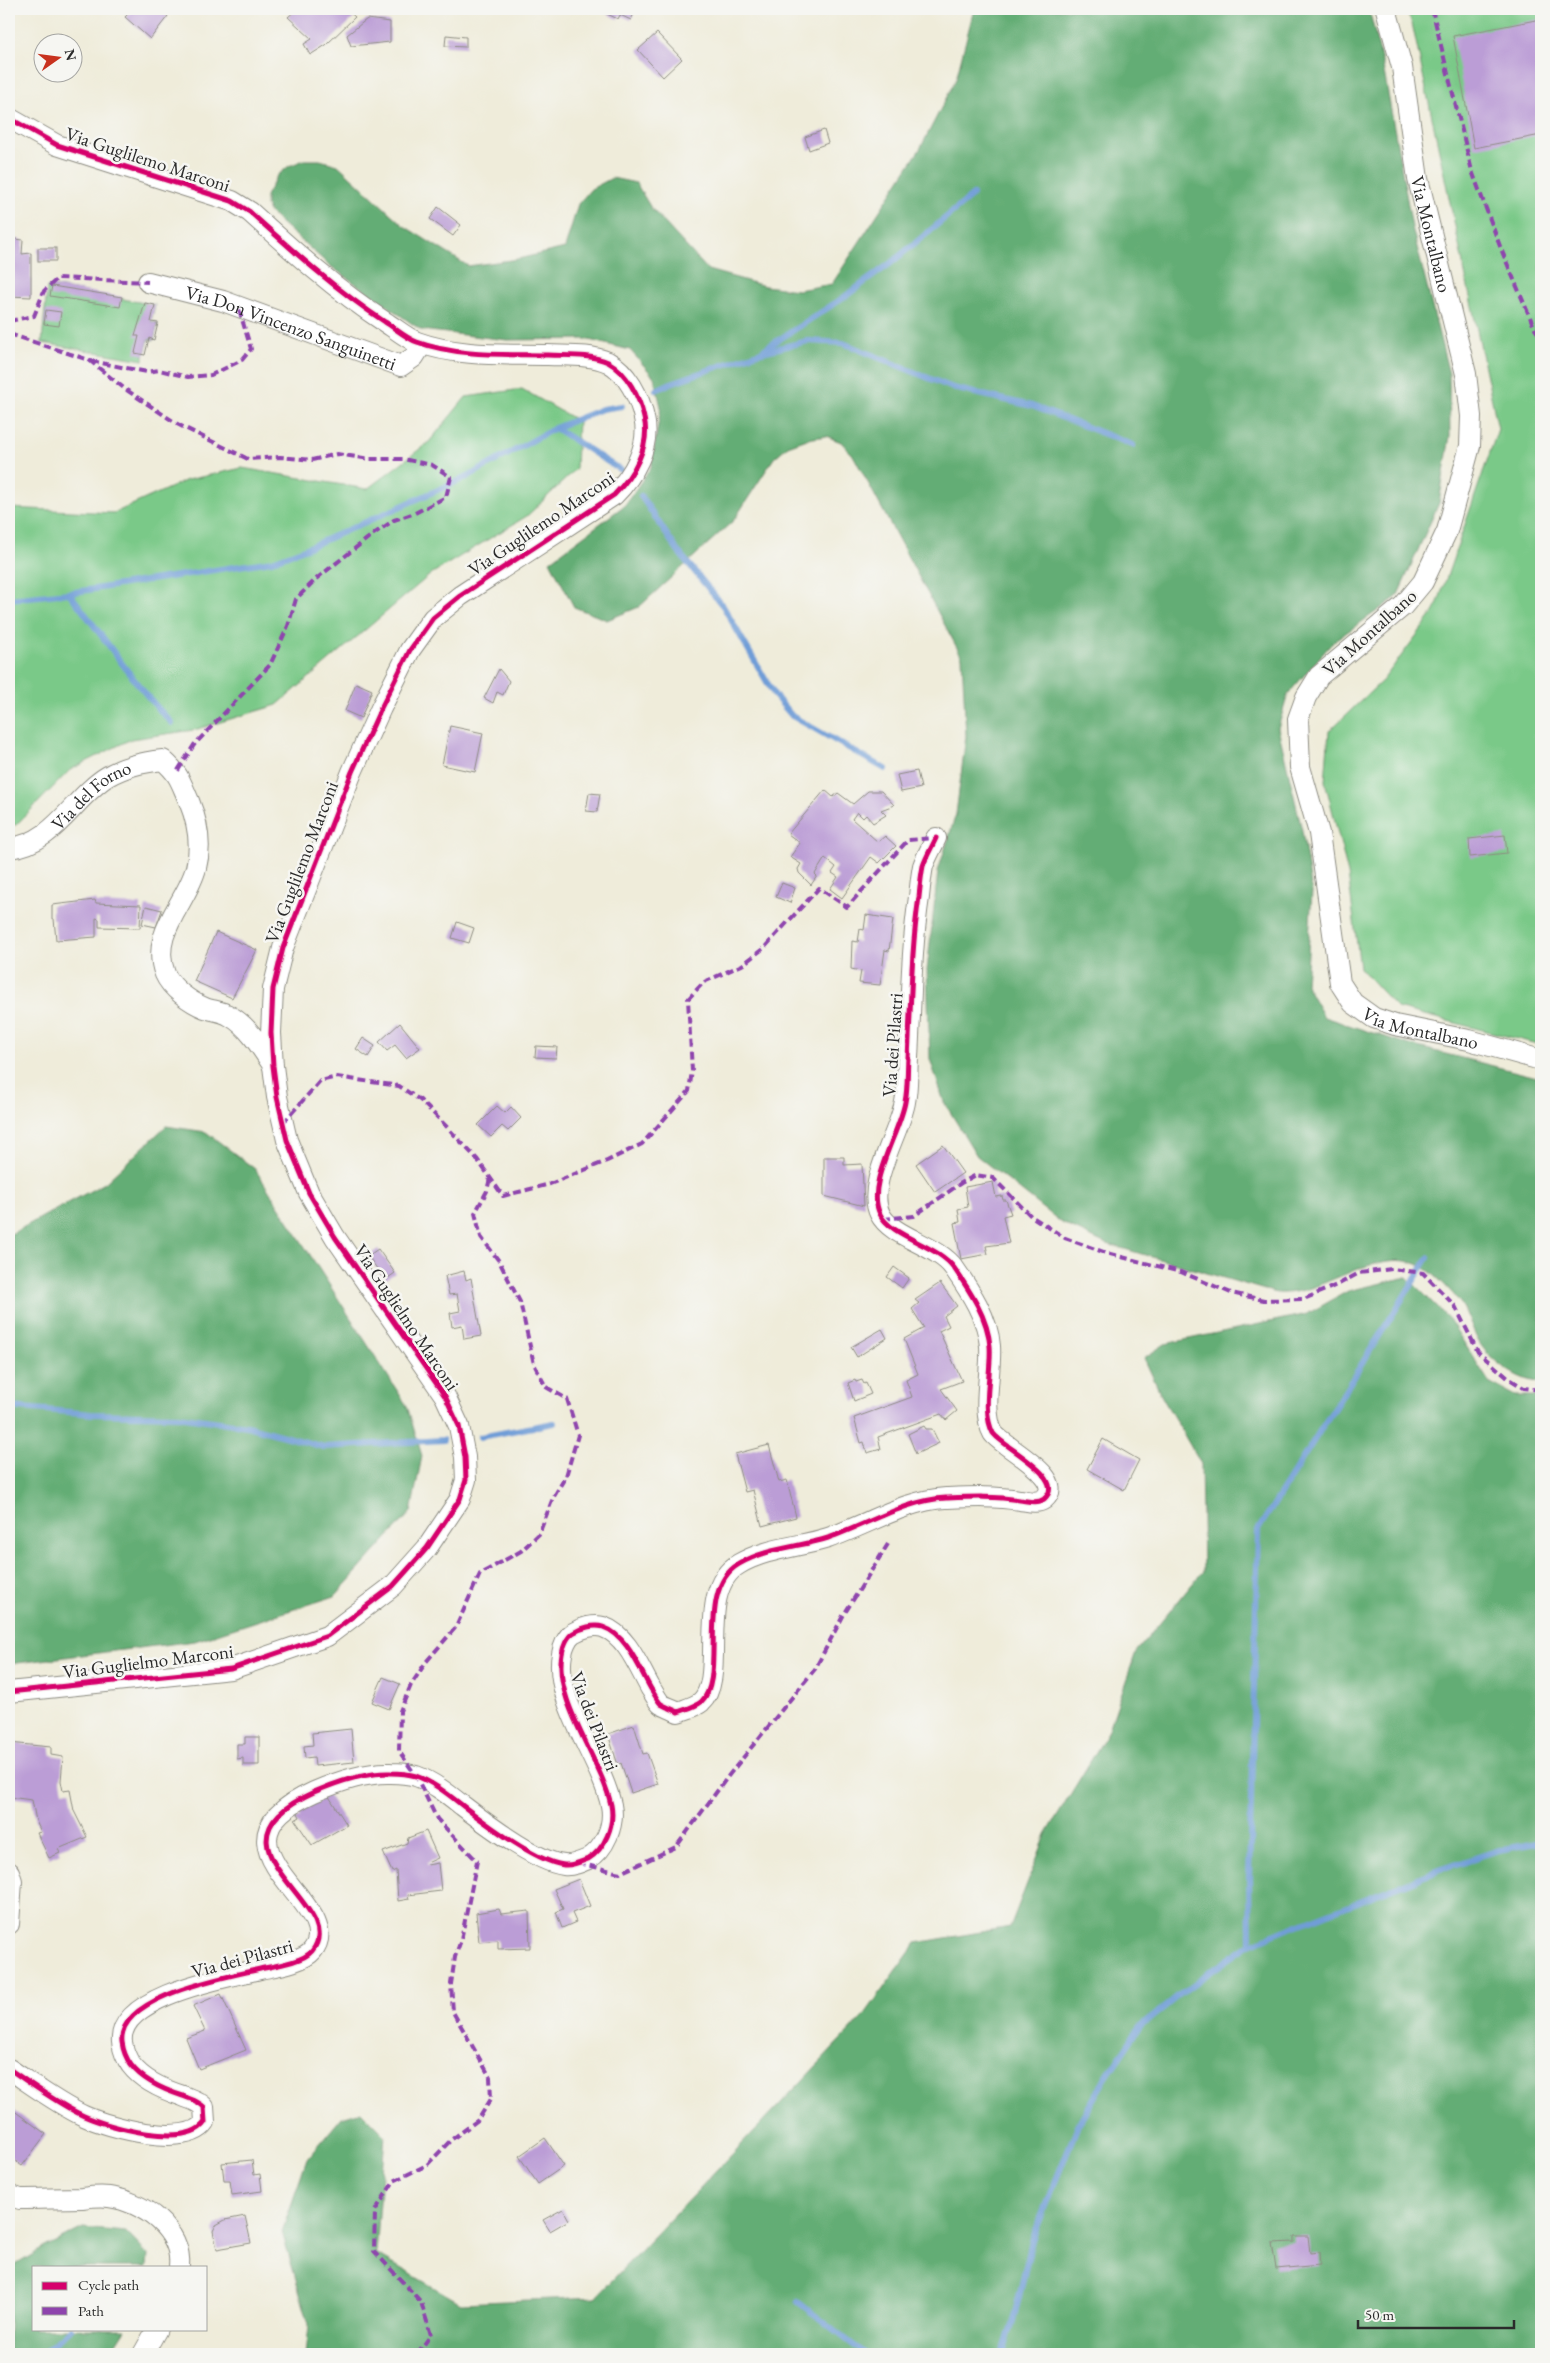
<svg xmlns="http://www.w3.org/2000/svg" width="1550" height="2363" font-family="'EB Garamond',serif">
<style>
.green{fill:#7ac988;stroke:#527a5a}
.forest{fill:#63ad74;stroke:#476c50}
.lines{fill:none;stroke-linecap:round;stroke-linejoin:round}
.stream{stroke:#6f9dd7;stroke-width:6}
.building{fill:#bb9dd6}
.minor-casing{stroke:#8d8c82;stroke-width:22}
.minor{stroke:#fff;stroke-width:20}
.quiet{stroke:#8e44ad;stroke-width:4;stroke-dasharray:8 4;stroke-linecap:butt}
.cycleway-casing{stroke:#f6f6f2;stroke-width:8}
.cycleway{stroke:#d6006c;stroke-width:5}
.labels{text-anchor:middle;stroke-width:5;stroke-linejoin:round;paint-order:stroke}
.street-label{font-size:19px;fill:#2b2b2b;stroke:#f6f6f2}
</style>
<rect width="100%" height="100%" fill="#f6f6f2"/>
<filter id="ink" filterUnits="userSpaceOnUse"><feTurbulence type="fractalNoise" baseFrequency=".02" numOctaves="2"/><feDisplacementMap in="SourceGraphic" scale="10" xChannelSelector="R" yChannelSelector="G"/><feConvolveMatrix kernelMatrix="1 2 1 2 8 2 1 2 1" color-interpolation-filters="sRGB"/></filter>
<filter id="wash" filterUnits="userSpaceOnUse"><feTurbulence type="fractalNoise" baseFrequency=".0096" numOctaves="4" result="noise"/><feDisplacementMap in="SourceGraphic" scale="20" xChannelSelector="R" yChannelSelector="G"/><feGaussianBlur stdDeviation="1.12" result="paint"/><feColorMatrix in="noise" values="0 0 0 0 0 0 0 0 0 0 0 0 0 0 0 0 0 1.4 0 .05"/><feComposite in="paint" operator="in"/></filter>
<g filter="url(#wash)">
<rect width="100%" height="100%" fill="#efecda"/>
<!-- green -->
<g class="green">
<path d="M1404,9H1541V1045L1397,1008L1360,968L1348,874L1325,781L1329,731L1383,680L1435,611L1498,429L1412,23Z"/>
<path d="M52,286L155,305L151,321L158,323L154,340L149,339L143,360L42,343L47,287Z"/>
<path d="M522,389L578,421L576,469L527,516L431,574L277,705L194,730L131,739L70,770L16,825L9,824V508L114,513L187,480L242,468L367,489L429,442L466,397Z"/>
</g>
<!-- forest -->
<g class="forest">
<path d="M974,9H1365L1371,17L1383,66L1412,227L1449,374L1450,436L1439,503L1397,597L1333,642L1288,694L1278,728L1302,830L1312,892L1306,985L1324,1017L1410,1045L1541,1078V1382C1520,1382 1496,1364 1483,1348C1474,1337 1470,1320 1463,1307C1458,1298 1438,1277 1429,1271C1386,1238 1328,1293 1284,1293C1277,1294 1271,1291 1265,1290L1104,1243L1062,1223L977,1156L944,1102L930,1059L927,970L938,871L956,814L966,736L962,657L853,455L841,442L826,436L807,439L788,446L774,458L734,520L639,607L607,620L574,607L550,561L625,505L651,467L661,407L654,377L630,350L585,339L507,340L421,330L329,265L270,213L266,205V196L277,176L289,166L304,160H320L338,165L404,226L468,266L518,259L565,248L578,204L591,189L612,178L636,183L651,208L708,270L765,286L798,290L832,284L920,149L956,79Z"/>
<path d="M166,1126L206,1132L255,1169L407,1406L422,1456L411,1512L335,1596L195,1641L9,1664V1235L105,1183Z"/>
<path d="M1407,1277L1449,1319L1489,1382L1515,1396H1541V2354H306L309,2324L282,2232L307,2159L342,2117L361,2111L385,2135L376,2254L461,2303L596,2297L863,2017L916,1943L1010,1927L1046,1835L1108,1732L1136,1652L1203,1571L1201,1464L1162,1397L1144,1358L1165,1344L1307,1314L1348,1291Z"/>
<path d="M83,2228L126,2232L148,2255L147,2267H34V2329H126L110,2354H9V2269L45,2247Z"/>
</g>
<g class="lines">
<!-- stream -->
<g class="stream">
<path d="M763,350L843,298L891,263L973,195"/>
<path d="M656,390L671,383L758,353L808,341L843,343L953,388L1032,406L1133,445"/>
<path d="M555,428L622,471"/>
<path d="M641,496L677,550L723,606L775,696L792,716L885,769"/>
<path d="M69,593C104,636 133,684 172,723"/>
<path d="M9,599L69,593L272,561L307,548L467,477L555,428L602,409L622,406"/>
<path d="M9,1407L93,1414L178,1416L247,1426L324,1447L443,1440"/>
<path d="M480,1437L554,1423"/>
<path d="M1250,1944L1249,1878L1258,1530L1428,1258"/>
<path d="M798,2302L865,2354"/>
<path d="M42,2354L71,2329"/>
<path d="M1003,2354L1015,2314L1032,2240L1078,2125L1105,2079L1140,2027L1189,1987L1250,1944L1441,1869L1499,1850L1541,1842"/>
</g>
</g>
<g id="blocks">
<!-- building -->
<g class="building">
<path d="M133,9H159L168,16L150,39L125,17Z"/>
<path d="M294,9H346L355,17L326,45L310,55L304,44L312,39L288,17L296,10Z"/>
<path d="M603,9H636L631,20L620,15L618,19L605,13L607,10Z"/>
<path d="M367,19L390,22V42L351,46L347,35Z"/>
<path d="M1541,19V135L1474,148L1453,36Z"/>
<path d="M657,33L682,59L663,77L638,50Z"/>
<path d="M446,35L466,37V47L445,46Z"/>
<path d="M824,130L828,143L809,150L805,137Z"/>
<path d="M9,184L14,190L9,194Z"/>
<path d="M438,207L461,225L453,236L430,219Z"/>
<path d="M9,238L23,240L22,254L31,253V297L9,296Z"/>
<rect x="38" y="248" width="18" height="13"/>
<path d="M52,286L122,297L120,307L50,296Z"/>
<path d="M145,303L155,305L151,322L158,323L154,340L149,338L145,355L135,353L139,336H135Z"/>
<path d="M46,310L61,312L59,326L44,324Z"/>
<path d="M499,669L509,681L503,695L497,692L493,703L484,698Z"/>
<path d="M356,683L372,690L361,718L345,711Z"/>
<path d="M450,726L483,733L475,772L442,765Z"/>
<path d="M917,771L921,788L901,792L897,775Z"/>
<path d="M825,790L833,797L838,793L853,804L868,791H881L894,805L881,810L886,815L873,823L866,815L863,818L857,812L852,819L878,842L885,836L896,846L879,863L871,857L842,898L830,889L838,877L832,873L836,867L825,858L815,874L817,876L811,885L799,873L798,869L801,864L790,857L800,843L788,834Z"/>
<path d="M589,793L600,794L597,812L586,811Z"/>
<path d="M1505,835L1507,853L1470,857L1469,839Z"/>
<path d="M782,883L795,888L790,903L776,897Z"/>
<path d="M95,900L96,903L141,905L140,928L99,927V919L96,918V937L56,940L54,919H52V905Z"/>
<path d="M146,906L162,910L156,927L142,924Z"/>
<path d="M866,915L893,919L889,951L885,950L880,985L859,983L861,971L851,969L852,941L858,942L860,929L864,930Z"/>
<path d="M457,922L474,928L469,943L452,938Z"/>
<path d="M216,932L257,950L232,998L194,981Z"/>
<path d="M400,1023L420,1048L406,1058L395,1045L387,1051L379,1042Z"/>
<path d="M363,1038L375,1046L368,1057L356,1049Z"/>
<path d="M536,1046L557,1047L556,1058L535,1057Z"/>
<path d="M497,1106L505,1113L511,1107L521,1118L508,1131L502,1126L491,1137L478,1125Z"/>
<path d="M943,1145L963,1173L935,1192L916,1164Z"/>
<path d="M824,1157H844V1165L862,1164L864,1206L824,1196Z"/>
<path d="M993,1182L996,1197L1002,1196L1003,1200H1006L1011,1214L1003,1216L1009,1243L986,1246L988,1254L961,1259L954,1223L960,1222L958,1209L968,1207L965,1187Z"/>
<path d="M378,1249L395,1273L385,1280L368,1256Z"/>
<path d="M894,1267L909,1278L902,1288L887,1277Z"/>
<path d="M464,1271L466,1280L471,1278L481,1336L464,1339L462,1325L452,1327L450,1313L460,1311L457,1294L449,1295L445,1276Z"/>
<path d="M940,1283L957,1306L944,1316L949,1326L939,1331L962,1381L941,1389L957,1411L946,1420L941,1414L878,1437L881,1449L867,1453L864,1442L861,1443L854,1418L912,1397L906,1380L918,1374L904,1339L924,1328L912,1309L919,1303L915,1300Z"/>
<path d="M882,1329L887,1338L857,1357L851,1347Z"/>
<path d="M855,1380L856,1382L862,1380L864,1384L866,1383L871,1394L854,1401L848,1383Z"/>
<path d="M924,1426L926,1429H932L939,1443L916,1454L908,1434Z"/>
<path d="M1103,1439L1139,1460L1124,1490L1087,1469Z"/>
<path d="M769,1445L779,1482L787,1480L796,1517L762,1526L753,1490L745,1492L735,1454Z"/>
<path d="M383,1677L400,1684L389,1709L372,1702Z"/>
<path d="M634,1725L643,1754L647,1753L658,1784L631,1793L621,1763L618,1765L608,1734Z"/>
<path d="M351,1729L354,1762L315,1766L314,1757L305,1758L304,1746L313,1745L312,1733Z"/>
<path d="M245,1737H259V1765H243V1758L237,1759V1744H245Z"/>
<path d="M9,1743L51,1747V1755L63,1757L61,1781L63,1791L70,1790L74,1811L87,1837L58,1849L60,1853L49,1858L37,1833L41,1832L36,1821L32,1800L9,1797Z"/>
<path d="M328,1795L347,1825L312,1845L295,1820L300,1817L298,1813L302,1809Z"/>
<path d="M426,1831L438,1858L427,1863V1865L438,1863L441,1891L408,1895L409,1899L398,1901L396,1870L392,1872L383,1852L407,1843L408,1838Z"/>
<path d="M579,1879L590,1906L572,1913L576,1922L562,1928L556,1912L563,1909L554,1889Z"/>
<path d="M499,1909L501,1914L529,1911L530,1948L498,1949V1940L479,1942L476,1913Z"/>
<path d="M221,1994L246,2050L199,2069L186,2038L205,2031L193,2006Z"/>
<path d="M13,2110L46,2134L22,2166L9,2156V2116Z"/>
<path d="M545,2138L564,2166L538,2184L519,2156Z"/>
<path d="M252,2160L254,2175L260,2174L262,2191L232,2195L230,2180H224L222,2163Z"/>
<path d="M563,2209L569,2220L550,2231L543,2220Z"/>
<path d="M245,2216L251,2243L217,2249L213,2231L216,2225L225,2220Z"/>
<path d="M1294,2236H1308L1310,2253L1319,2252L1320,2265L1276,2269L1272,2243L1294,2242Z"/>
</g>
</g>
</g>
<g filter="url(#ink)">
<use href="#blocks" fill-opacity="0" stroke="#8d8c82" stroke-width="1"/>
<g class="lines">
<defs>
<g id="minor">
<path id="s1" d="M1386,9L1402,67L1418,179L1466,374L1471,416L1470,446L1447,531L1423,582L1403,606L1319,676L1306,697L1298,719L1300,767L1319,833L1340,983L1353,1003L1374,1018L1395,1025L1469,1040L1541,1060"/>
<path d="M9,118L57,145L232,201L250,212C293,251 336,290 385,322C395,328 406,338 417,342C458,357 505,354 548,355C567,356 590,354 608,362C627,372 640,398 644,418C651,446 633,476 614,495L460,596L433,618L410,650L381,708L352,772L283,948L273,989L271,1033L273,1066L277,1097L287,1140L309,1193L335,1237L445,1396L459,1426L465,1457L466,1480L460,1499L427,1548L393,1586L327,1636L231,1669L9,1692"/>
<path id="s2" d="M148,282L223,301L401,366L414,357L419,349L415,342"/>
<path id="s3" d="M9,848C55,844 73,797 108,776C125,766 144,762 163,760C180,775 180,781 189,801C198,823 202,845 196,868C187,903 149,933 165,974C171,988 190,1002 205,1008C213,1011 222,1011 230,1016C248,1026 261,1047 272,1064"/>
<path d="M9,1872L12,1881L9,1924"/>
<path d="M9,2069C33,2085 58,2104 84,2116C109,2127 187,2149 205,2122L204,2107C197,2100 192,2100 183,2096C164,2090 143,2081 131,2065C126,2058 123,2050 122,2042C117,1996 227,1977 260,1969C274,1966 303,1962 312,1951C351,1905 192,1847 314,1792C337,1782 366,1772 391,1773C399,1773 409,1774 416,1776C433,1782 449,1795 463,1806C485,1823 537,1862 564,1865C572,1866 581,1862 588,1859C605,1849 615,1825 611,1805C601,1759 553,1701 562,1654C563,1647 567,1637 573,1633C581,1628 594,1624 603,1627C627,1635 639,1668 651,1689C654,1693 657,1700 661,1704C666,1707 673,1709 678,1712C686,1709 695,1707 701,1702C728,1677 694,1590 739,1564C766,1548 800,1547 828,1538C867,1525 905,1500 946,1498C972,1497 995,1496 1020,1500C1028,1501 1037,1504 1044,1499C1069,1478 1002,1447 993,1433C981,1411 992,1371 990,1346C988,1318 970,1291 954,1268C938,1245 891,1237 880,1214C865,1185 900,1132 905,1102C908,1088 907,1072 908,1058C911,1004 911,950 919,897C920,887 921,876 923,866C926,857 932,847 936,838"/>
<path d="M9,2195L20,2199C40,2199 61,2198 82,2198C90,2197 100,2196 109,2197C142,2201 183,2230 179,2267"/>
<path d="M143,2354L157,2329"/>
</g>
</defs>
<!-- minor casing -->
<use href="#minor" class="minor-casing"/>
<!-- minor -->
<use href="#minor" class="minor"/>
<!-- quiet -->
<g class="quiet">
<path d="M1432,9L1472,171L1501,249L1535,329L1541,337"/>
<path d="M9,321L34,316L44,291L58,278L148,282"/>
<path d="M9,334L89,360L125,389L179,425L248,459L280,457L312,460L337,454L370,459H403L432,465L451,477L446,497L415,513L394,520L372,535L316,579L296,599L288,626L270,665L194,745L177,772"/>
<path d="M91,361L147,372L159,370L188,377L211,375L242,360L251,349L238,306"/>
<path d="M283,1123L320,1081L337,1077L399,1086L420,1100L448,1128L477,1159L503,1196L550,1184L607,1161L642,1144L689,1091L692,1071L688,999L704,982L742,965L764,948L819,888L847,907L908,840L936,838"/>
<path d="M883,1219L914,1216L961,1183L976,1175L993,1178L1031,1216L1065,1238L1106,1253L1181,1272L1231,1293L1264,1300L1304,1299L1339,1284L1359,1273L1392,1269L1423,1273L1455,1306L1478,1352L1508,1378L1524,1388L1541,1390"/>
<path d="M578,1863L620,1873L676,1847L729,1775L815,1669L843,1616L888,1544"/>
<path d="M417,2354L431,2335L421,2302L374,2251L375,2211L394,2181L427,2165L451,2140L478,2120L491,2099L490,2077L453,2012L451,1984L455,1957L461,1940L477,1861L437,1819L416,1776L399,1751L400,1711L411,1685L426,1662L456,1627L480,1574L521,1551L539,1534L553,1498L566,1476L578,1435L567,1399L546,1387L534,1364L520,1302L499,1261L481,1237L475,1213L487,1191L490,1178"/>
</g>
<defs>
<g id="cycleway">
<path d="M9,118L57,145L232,201L250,212C293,251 336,290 385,322C395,328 406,338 417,342C458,357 505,354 548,355C567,356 590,354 608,362C627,372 640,398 644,418C651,446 633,476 614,495L460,596L433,618L410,650L381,708L352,772L283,948L273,989L271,1033L273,1066L277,1097L287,1140L309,1193L335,1237L445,1396L459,1426L465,1457L466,1480L460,1499L427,1548L393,1586L327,1636L231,1669L9,1692"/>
<path d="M9,2069C33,2085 58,2104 84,2116C109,2127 187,2149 205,2122L204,2107C197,2100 192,2100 183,2096C164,2090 143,2081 131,2065C126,2058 123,2050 122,2042C117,1996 227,1977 260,1969C274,1966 303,1962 312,1951C351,1905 192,1847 314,1792C337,1782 366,1772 391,1773C399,1773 409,1774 416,1776C433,1782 449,1795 463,1806C485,1823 537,1862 564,1865C572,1866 581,1862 588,1859C605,1849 615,1825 611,1805C601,1759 553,1701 562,1654C563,1647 567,1637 573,1633C581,1628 594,1624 603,1627C627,1635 639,1668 651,1689C654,1693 657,1700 661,1704C666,1707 673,1709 678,1712C686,1709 695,1707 701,1702C728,1677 694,1590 739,1564C766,1548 800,1547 828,1538C867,1525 905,1500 946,1498C972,1497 995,1496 1020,1500C1028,1501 1037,1504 1044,1499C1069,1478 1002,1447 993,1433C981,1411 992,1371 990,1346C988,1318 970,1291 954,1268C938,1245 891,1237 880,1214C865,1185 900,1132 905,1102C908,1088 907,1072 908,1058C911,1004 911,950 919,897C920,887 921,876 923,866C926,857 932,847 936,838"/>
</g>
</defs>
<!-- cycleway casing -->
<use href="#cycleway" class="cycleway-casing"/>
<!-- cycleway -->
<use href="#cycleway" class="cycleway"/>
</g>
</g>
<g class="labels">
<!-- street labels -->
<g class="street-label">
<text transform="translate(148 159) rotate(18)" y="7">Via Guglilemo Marconi</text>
<text dy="7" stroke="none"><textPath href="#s1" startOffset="230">Via Montalbano</textPath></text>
<text dy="7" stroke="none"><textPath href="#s2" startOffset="150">Via Don Vincenzo Sanguinetti</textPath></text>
<text transform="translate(541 523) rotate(-34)" y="7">Via Guglilemo Marconi</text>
<text transform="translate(1369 632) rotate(-42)" y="7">Via Montalbano</text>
<text dy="7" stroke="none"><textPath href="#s3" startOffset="100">Via del Forno</textPath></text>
<text transform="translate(301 862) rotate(-69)" y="7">Via Guglilemo Marconi</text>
<text dy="7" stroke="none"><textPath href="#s1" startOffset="1145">Via Montalbano</textPath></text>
<text transform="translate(892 1045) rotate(-86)" y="7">Via dei Pilastri</text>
<text transform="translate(407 1317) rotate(56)" y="7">Via Guglielmo Marconi</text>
<text transform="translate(148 1661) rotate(-7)" y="7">Via Guglielmo Marconi</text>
<text transform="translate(595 1721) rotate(69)" y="7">Via dei Pilastri</text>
<text transform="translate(242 1958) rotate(-15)" y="7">Via dei Pilastri</text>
</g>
</g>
<!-- margin -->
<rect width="1550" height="2363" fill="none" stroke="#f6f6f2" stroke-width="30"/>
<!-- legend -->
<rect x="32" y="2266" width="175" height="65" fill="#f6f6f2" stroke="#a5a5a2"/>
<rect x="42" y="2282" width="25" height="8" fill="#d6006c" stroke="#a5a5a2"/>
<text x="78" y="2290" font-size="15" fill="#2b2b2b">Cycle path</text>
<rect x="42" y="2307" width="25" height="8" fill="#8e44ad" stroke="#a5a5a2"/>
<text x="78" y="2316" font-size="15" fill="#2b2b2b">Path</text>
<!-- north arrow -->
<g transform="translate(58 58) rotate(76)"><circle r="24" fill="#f6f6f2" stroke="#a5a5a2"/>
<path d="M0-4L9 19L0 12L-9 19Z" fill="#c8321e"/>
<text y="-8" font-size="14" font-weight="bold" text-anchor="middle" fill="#2b2b2b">N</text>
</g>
<!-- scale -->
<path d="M1358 2320v8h156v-8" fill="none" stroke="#2b2b2b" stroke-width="2.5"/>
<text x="1365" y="2320" font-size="15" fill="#2b2b2b" stroke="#f6f6f2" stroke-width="4" paint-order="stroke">50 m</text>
</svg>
